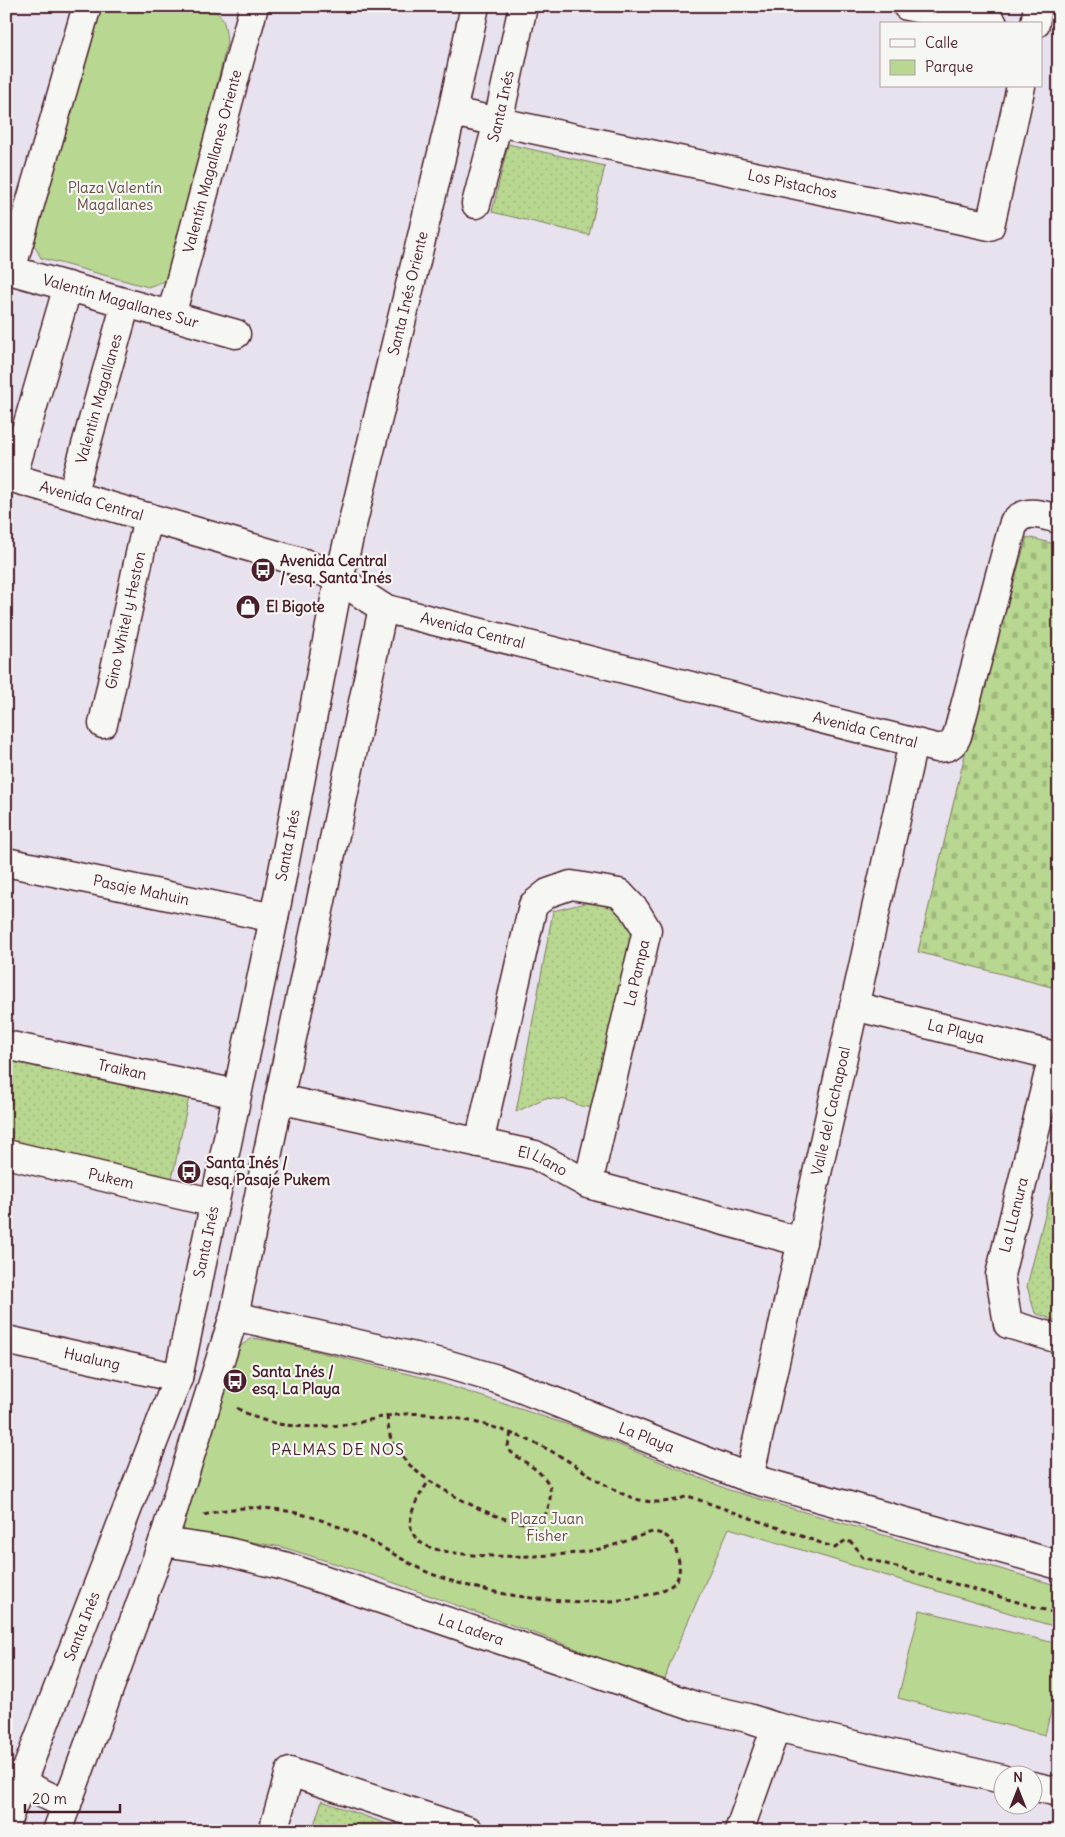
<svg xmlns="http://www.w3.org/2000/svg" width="1065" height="1837" font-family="Delius,sans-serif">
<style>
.grass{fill:url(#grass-dots);stroke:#817b5e}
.cemetery{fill:url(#cemetery-stones);stroke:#817b5e}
.park{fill:#b8d790;stroke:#817b5e}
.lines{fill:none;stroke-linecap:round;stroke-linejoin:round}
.street-casing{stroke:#4a1f2b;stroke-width:31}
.secondary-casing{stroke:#4a1f2b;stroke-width:31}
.path{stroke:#4a1f2b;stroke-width:3;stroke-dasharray:5 4;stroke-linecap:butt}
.street{stroke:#f6f6f2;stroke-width:28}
.secondary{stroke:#f6f6f2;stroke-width:28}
.labels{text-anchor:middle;stroke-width:4.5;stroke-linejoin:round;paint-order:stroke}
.street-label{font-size:15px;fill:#4a1f2b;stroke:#f6f6f2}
.park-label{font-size:15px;fill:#664d44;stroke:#f6f6f2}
.poi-label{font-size:15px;font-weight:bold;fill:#4a1f2b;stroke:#f6f6f2;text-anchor:start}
.neighbourhood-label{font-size:16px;letter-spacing:1px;fill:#4a1f2b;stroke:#f6f6f2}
</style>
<defs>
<pattern id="grass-dots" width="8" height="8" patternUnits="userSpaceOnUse" patternTransform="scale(1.25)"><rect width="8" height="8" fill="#b8d790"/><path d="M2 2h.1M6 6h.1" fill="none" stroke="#a0b87c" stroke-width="1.8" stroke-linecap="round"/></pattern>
<pattern id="cemetery-stones" width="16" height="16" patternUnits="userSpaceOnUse" patternTransform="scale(1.25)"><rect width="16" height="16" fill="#b8d790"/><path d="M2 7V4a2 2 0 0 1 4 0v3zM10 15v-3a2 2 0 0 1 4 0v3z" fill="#a0b87c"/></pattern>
</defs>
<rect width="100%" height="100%" fill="#e8e2ee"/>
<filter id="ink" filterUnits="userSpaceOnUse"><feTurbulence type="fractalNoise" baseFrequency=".02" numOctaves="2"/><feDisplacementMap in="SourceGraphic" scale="10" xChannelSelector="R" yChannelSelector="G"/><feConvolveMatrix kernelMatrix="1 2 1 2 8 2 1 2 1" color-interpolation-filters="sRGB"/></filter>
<g filter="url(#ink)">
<!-- grass -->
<g class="grass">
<path d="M508,144L605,166L589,235L492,212Z"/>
<path d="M612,902L633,927L636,957L601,1109L581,1106L566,1100L545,1098L516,1112L553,911L585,903Z"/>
<path d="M6,1055L189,1097L171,1184L6,1142Z"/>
<path d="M1059,1159V1322L1035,1313L1027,1286Z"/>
<path d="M322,1800V1801L407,1831H312Z"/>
</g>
<!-- cemetery -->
<path class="cemetery" d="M1027,537L1059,545V989L918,952L971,729Z"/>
<!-- park -->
<g class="park">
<path d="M95,6H201C225,12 225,22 227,43L174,263L165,281L148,287L41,258L32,241Z"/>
<path d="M252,1338L279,1342L425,1378L575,1427L732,1491L1059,1586V1628L729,1528L670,1663L664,1683L556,1641L375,1576L282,1547L239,1540L194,1539L183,1528L180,1516L229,1354Z"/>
<path d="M920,1610L1059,1644V1679L1045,1735L898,1698Z"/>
</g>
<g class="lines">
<defs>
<g id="street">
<path d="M907,6L993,24"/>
<path d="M1035,24L1038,6"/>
<path id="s1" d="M452,112L990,226L1021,86"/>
<path id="s2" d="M476,204L498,122L523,6"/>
<path id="s3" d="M6,269L236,334"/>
<path d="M11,270L87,6"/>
<path id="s4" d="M171,316L254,6"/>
<path d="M12,478L68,286"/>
<path id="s5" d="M72,495L126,303"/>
<path id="s6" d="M103,724L148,517"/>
<path id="s7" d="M6,862L274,918"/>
<path id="s8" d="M854,1006L1059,1057"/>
<path id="s9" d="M6,1045L237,1094"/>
<path d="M1053,1056L1000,1275L1008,1324L1059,1339"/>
<path id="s10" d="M279,1099L535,1155L588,1184L802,1242"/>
<path d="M479,1143L533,905L548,893L571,885L619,893L635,910L647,930L588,1184"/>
<path id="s11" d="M6,1154L215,1203"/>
<path id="s12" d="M234,1316L446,1364L497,1379L749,1478L1059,1565"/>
<path id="s13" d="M6,1340L178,1378"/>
<path id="s14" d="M749,1478L913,743"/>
<path id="s15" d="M163,1542L224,1551L284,1566L695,1706L748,1718L776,1727L1002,1779"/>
<path d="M6,1776L67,1805"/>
<path d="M1032,1786L1059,1792"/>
<path id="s16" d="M6,1823L178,1378L274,918L339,579L452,112L475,6"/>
<path d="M57,1831L163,1542L234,1316L279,1099L383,608"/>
<path d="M273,1831L290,1772L469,1831"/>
<path d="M739,1831L776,1727"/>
</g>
<g id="secondary">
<path id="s17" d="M6,476L304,563L339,579L383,608L936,748C947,748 953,746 957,736L1014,522C1027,508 1042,515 1059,519"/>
</g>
</defs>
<!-- street casing -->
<use href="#street" class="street-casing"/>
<!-- secondary casing -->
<use href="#secondary" class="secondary-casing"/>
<!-- path -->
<g class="path">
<path d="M237,1408C271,1430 317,1429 355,1423C368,1421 382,1416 395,1415C422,1411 448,1416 474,1422C503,1429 532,1440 558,1455C601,1479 635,1517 688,1496L835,1548L846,1540L854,1544L862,1557L1059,1614"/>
<path d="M387,1416C388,1425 389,1434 392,1442C398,1454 410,1466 420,1474C439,1489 520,1537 542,1519C546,1516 547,1510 549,1505C550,1498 552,1490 548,1483C539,1468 522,1462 510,1451L508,1446L511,1433"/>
<path d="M204,1515C267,1496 325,1517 381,1547C396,1555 411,1565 427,1572C481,1595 581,1610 639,1597C650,1594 668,1591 676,1581C683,1571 678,1550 671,1541C667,1535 662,1534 655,1532C644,1533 634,1539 623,1542C612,1546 601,1549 590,1551C557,1557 446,1562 420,1542C399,1525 418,1497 429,1481"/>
</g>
<!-- street -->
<use href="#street" class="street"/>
<!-- secondary -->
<use href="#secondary" class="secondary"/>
</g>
</g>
<!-- icons -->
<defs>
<symbol id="bus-disc" viewBox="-11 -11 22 22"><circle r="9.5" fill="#4a1f2b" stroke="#f6f6f2"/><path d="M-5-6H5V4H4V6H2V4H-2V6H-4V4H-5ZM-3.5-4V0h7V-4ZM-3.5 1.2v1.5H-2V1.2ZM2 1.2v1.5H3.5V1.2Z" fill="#fff"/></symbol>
<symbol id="shop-disc" viewBox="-11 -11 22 22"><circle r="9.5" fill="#4a1f2b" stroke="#f6f6f2"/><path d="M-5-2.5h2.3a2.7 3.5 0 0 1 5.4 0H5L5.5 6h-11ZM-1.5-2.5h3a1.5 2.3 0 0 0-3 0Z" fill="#fff"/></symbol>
</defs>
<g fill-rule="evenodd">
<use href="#bus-disc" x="249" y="556" width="28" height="28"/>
<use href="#shop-disc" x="234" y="593" width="28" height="28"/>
<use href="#bus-disc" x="175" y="1158" width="28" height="28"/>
<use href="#bus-disc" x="221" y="1367" width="28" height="28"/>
</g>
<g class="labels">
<!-- street labels -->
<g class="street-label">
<text dy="5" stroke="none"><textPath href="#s2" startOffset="101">Santa Inés</textPath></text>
<text dy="5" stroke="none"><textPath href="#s4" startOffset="160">Valentín Magallanes Oriente</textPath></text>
<text dy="5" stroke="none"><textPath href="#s1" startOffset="348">Los Pistachos</textPath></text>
<text dy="5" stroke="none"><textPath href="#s16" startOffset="1586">Santa Inés Oriente</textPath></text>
<text dy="5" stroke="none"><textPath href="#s3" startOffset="119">Valentín Magallanes Sur</textPath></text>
<text dy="5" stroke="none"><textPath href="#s5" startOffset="100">Valentin Magallanes</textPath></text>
<text dy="5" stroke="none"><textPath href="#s17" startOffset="89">Avenida Central</textPath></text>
<text dy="5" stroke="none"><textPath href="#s6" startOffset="106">Gino Whitel y Heston</textPath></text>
<text dy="5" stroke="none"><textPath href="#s17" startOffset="494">Avenida Central</textPath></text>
<text dy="5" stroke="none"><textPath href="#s17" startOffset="899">Avenida Central</textPath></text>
<text dy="5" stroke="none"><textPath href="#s16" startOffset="1021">Santa Inés</textPath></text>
<text dy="5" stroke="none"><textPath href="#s7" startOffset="138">Pasaje Mahuin</textPath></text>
<text transform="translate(637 973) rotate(-77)" y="5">La Pampa</text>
<text dy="5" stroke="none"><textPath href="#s8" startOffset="105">La Playa</textPath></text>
<text dy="5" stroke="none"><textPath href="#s9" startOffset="119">Traikan</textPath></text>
<text dy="5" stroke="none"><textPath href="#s14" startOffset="376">Valle del Cachapoal</textPath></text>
<text dy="5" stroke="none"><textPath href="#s10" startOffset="271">El Llano</textPath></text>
<text dy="5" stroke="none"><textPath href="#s11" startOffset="108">Pukem</textPath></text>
<text transform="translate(1014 1215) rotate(-76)" y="5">La LLanura</text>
<text dy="5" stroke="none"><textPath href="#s16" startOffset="616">Santa Inés</textPath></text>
<text dy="5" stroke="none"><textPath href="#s13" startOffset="88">Hualung</textPath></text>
<text dy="5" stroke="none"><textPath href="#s12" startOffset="431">La Playa</textPath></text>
<text dy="5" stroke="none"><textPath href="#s16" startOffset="211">Santa Inés</textPath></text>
<text dy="5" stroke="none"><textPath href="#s15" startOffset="321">La Ladera</textPath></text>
</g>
<!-- park labels -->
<g class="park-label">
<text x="115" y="193">Plaza Valentín<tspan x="115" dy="17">Magallanes</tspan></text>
<text x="547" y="1524">Plaza Juan<tspan x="547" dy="17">Fisher</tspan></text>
</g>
<!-- poi labels -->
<g class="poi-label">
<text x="280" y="566">Avenida Central<tspan x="280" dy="17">/ esq. Santa Inés</tspan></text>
<text x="266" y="612">El Bigote</text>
<text x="206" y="1168">Santa Inés /<tspan x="206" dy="17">esq. Pasaje Pukem</tspan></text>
<text x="252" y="1377">Santa Inés /<tspan x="252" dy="17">esq. La Playa</tspan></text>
</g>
<!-- neighbourhood labels -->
<g class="neighbourhood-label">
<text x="338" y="1455">PALMAS DE NOS</text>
</g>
</g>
<!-- margin -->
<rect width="1065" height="1837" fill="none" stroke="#f6f6f2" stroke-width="25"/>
<rect x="12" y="12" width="1040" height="1812" fill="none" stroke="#4a1f2b" stroke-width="2" filter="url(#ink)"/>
<!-- legend -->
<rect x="880" y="22" width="162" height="65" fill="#f6f6f2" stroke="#b1a0a2"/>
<rect x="890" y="39" width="25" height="8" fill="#f6f6f2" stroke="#b1a0a2"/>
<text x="925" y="48" font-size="15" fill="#4a1f2b">Calle</text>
<rect x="890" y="60" width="25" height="15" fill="#b8d790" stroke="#b1a0a2"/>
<text x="925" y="72" font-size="15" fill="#4a1f2b">Parque</text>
<!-- north arrow -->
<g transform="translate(1018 1790)"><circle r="24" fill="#f6f6f2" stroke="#b1a0a2"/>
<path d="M0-4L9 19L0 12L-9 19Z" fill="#4a1f2b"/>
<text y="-8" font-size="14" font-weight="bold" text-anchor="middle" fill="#4a1f2b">N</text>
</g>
<!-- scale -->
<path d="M25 1804v8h95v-8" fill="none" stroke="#4a1f2b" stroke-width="2.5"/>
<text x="32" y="1804" font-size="15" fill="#4a1f2b" stroke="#f6f6f2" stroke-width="4" paint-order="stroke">20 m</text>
</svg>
